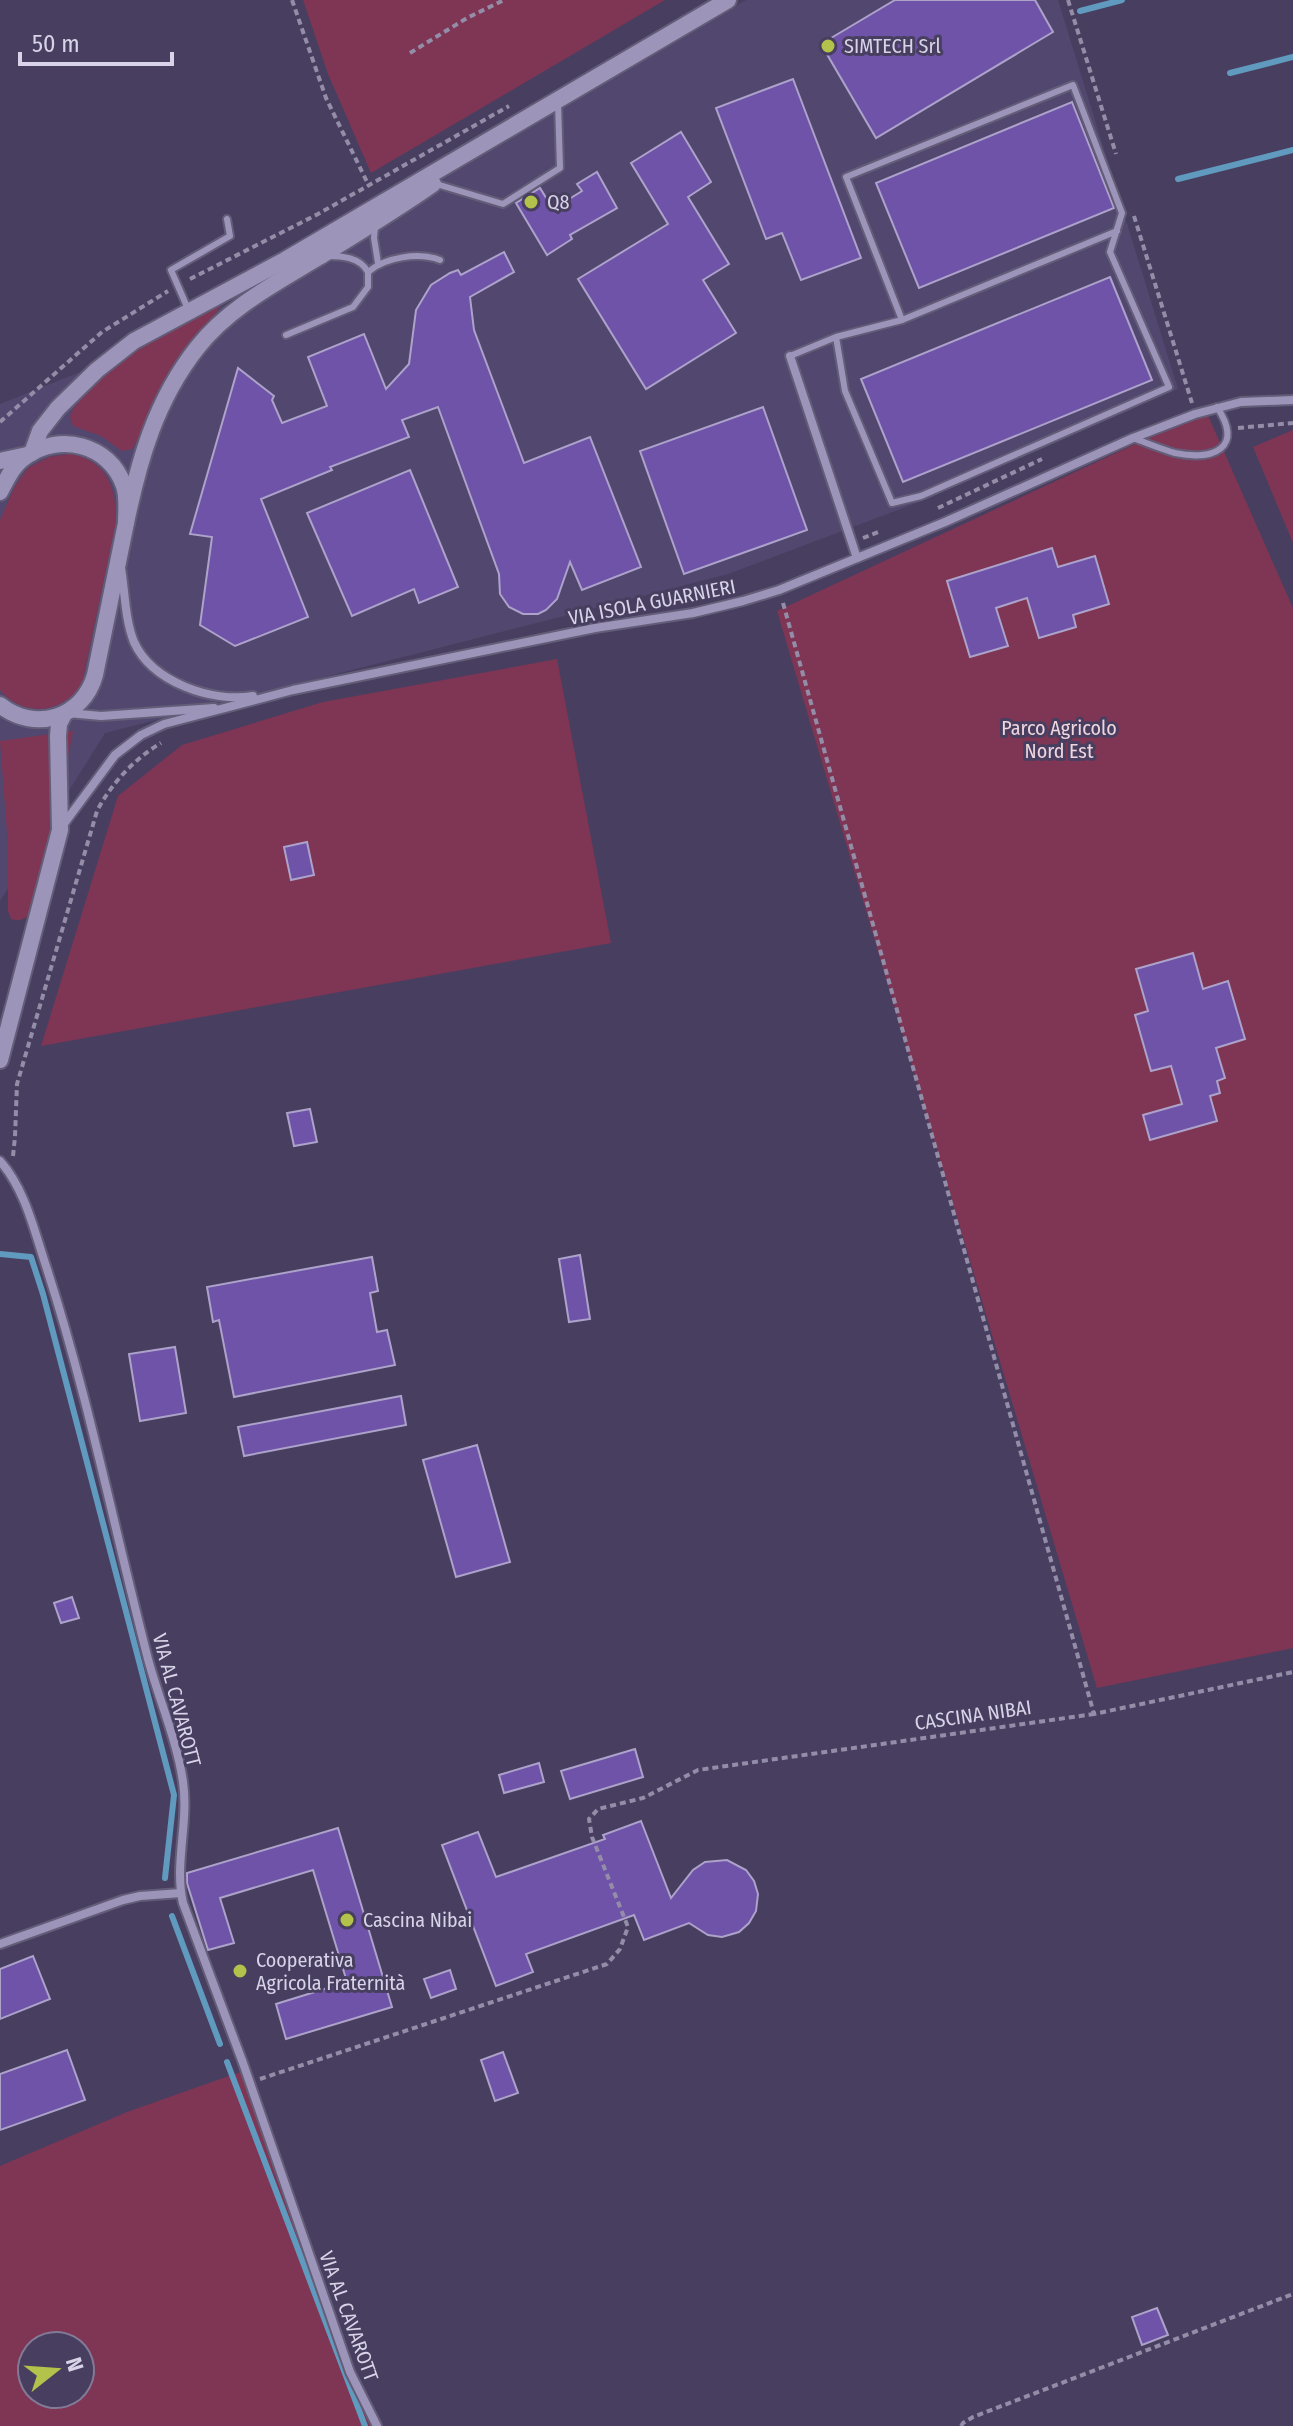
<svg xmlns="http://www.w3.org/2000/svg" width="1293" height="2426" font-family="'Fira Sans Condensed',sans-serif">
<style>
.built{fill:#52476e}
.green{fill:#7f3554;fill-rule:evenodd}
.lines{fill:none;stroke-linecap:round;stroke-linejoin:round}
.stream{stroke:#609abf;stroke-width:6}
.building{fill:#6e53a8;stroke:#aca2ca;stroke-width:2}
.lane-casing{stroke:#645d78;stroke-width:10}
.street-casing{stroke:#645d78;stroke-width:12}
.secondary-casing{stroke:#645d78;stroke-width:20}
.path{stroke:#948da8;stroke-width:4;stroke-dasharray:6 4;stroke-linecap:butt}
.lane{stroke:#9d94ba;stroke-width:6}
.street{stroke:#9d94ba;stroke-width:8}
.secondary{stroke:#9d94ba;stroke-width:16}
.poi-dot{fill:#b3c24b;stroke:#483f60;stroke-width:3}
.labels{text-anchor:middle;stroke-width:6;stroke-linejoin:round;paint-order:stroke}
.poi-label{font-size:20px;fill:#d8d3e8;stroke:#483f60;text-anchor:start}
.street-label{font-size:20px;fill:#d8d3e8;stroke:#483f60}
.park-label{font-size:20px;fill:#f0d5de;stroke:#483f60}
</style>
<rect width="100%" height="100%" fill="#483f60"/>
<!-- built -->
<path class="built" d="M746,0H1058L1178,389L927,499L728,574L105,733L0,901V404L173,335Z"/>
<!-- green -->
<g class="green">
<path d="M303,0H665L371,173L328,74Z"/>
<path d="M222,304L191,347L132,449L122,451L101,436L73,426L70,417C73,407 80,400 88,393C125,351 173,329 222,304Z"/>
<path d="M1206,411L1293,608V1648L1097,1688L777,611Z"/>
<path d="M1293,430V543L1253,447Z"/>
<path d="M70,454C108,461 116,488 116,522L82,683C64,714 23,718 0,690V520L15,486L28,468L49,457Z"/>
<path d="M557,659L611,943L41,1046L118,796L182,745L323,702Z"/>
<path d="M73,731L55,824L32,911C27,919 19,922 11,919L8,911V845L0,741Z"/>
<path d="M243,2071L347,2372L372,2426H0V2166L127,2112ZM32,2346H80V2394H32Z"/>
</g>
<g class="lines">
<!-- stream -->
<g class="stream">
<path d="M1080,11L1122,0"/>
<path d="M1230,73L1293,57"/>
<path d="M1178,179L1293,150"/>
<path d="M0,1254L31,1257L43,1294L174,1795L165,1878"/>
<path d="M172,1916L220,2044"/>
<path d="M227,2062L365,2426"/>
</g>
</g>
<!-- building -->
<g class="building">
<path d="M895,0H1035L1053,32L876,138L821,44Z"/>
<path d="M793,79L861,258L801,280L782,233L766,239L716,108Z"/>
<path d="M1072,102L1114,208L919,288L876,183Z"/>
<path d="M681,132L711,182L688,197L729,264L703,280L736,333L646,389L578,279L668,224L631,163Z"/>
<path d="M597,172L617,208L570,235L572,239L547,255L516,203L540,188L553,209L582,191L577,184Z"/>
<path d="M504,252L514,272L470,297L474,330L524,463L590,437L641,567L582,590L570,562L557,599L546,610L538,614H523L509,607L500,594L499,574L438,407L402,420L409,437L330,467L332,470L261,499L308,617L235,646L200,625L212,537L190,534L238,368L274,396L272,400L282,423L327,406L308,357L364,334L386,389L409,364L416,310L431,285L450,273L458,270L461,275Z"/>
<path d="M1110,277L1152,380L903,482L861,379Z"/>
<path d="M763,407L807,530L684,574L640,451Z"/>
<path d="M410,470L458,587L419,603L414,589L352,616L307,513Z"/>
<path d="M1052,548L1058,567L1095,556L1109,604L1073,615L1076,627L1039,638L1027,598L996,608L1008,646L970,657L947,581Z"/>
<path d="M307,842L314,875L291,880L284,847Z"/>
<path d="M1193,953L1203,989L1228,981L1245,1039L1216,1048L1225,1078L1217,1081L1220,1093L1210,1096L1217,1121L1150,1140L1143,1115L1182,1104L1171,1066L1151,1071L1135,1015L1148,1011L1136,969Z"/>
<path d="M310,1109L317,1142L294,1146L287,1113Z"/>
<path d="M580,1255L590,1319L569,1322L559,1259Z"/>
<path d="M372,1257L378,1291L370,1293L377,1332L387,1330L395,1365L234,1397L219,1320L213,1322L207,1287Z"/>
<path d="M175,1347L186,1413L140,1421L129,1354Z"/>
<path d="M401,1396L406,1425L244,1456L238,1427Z"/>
<path d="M477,1445L510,1562L456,1577L423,1460Z"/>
<path d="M72,1597L79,1618L61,1623L54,1603Z"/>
<path d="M635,1749L643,1777L570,1799L561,1771Z"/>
<path d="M539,1763L544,1782L504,1793L499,1775Z"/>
<path d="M641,1821L671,1898L693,1870L705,1862L727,1860L746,1870L754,1881L758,1894L756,1911L749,1923L739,1932L722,1937L708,1935L689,1923L644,1940L634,1915L526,1954L533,1972L496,1986L442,1845L478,1832L496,1877L605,1839L603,1835Z"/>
<path d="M338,1828L392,2007L286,2039L276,2004L347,1982L313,1870L220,1898L234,1943L208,1950L187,1883V1873Z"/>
<path d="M33,1956L50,1999L0,2019V1969Z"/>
<path d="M450,1970L456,1989L431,1998L424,1979Z"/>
<path d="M67,2050L85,2100L0,2130V2074Z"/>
<path d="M503,2052L518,2093L495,2101L481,2060Z"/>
<path d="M1157,2308L1168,2335L1142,2345L1132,2317Z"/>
</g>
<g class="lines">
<defs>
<g id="lane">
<path d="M433,183L503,204L560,168L558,103"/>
<path d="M375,227L374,238L378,263"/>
<path d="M327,256C342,256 360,257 368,272"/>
<path d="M188,309L171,270L230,236L227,219"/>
<path d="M902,320L1117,231"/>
<path d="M286,335L353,307L368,287V272C385,257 419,252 440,260"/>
<path d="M790,356L836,337L845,391L892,503L921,496L1169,387L1110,252L1122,213L1073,85L846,177L902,320L836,337"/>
<path d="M1133,438C1147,443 1161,449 1175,453C1214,461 1244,448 1217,407"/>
</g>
<g id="street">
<path d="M790,356L857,558"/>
<path d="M121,568C125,592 125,620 134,642C152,682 212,703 253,696"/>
<path d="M68,713L101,716L214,708"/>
<path d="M63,825L115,755L141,735L164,724L293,690L595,628L693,613L743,601L779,590L945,522L1133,438L1195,414L1241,402L1293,400"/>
<path d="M0,1161C25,1189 34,1230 46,1266C88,1395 114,1528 148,1659C159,1700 177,1740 183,1782C189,1822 174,1864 183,1903L243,2063L350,2372L377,2426"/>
<path d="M0,1944L123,1900L140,1896L181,1893"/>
</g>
<g id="secondary">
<path d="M32,453L40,431L58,408L97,370L134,341L285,260L728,0"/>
<path d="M0,461L27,455"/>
<path d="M0,492C7,479 13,465 25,457C59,432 110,444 124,486C128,498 126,511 126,523L95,675C83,718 35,733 0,705"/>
<path d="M126,523C139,460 156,400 197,348C228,308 276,283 319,257C358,233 396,210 433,184"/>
<path d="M0,1060L60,830L58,736L59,724L64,714"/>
</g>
</defs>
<!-- lane casing -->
<use href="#lane" class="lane-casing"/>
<!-- street casing -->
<use href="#street" class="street-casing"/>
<!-- secondary casing -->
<use href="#secondary" class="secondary-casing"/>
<!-- path -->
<g class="path">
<path d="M292,0L326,98L369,186"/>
<path d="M1068,0L1116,154"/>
<path d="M410,53L467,18L504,0"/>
<path d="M1134,216L1192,403"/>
<path d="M190,279L318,214L509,106"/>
<path d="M0,422L102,332L168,291"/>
<path d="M1238,428L1293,423"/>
<path d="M938,508L1042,459"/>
<path d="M863,538L881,531"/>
<path d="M783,603L1094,1714L1293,1672"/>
<path d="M13,1156L15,1137L17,1084L97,811C111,784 134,759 161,743"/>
<path d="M260,2079L607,1964L620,1949L628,1927L592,1837L589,1819L598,1809L643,1798L698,1770L1094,1714"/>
<path d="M961,2426L963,2423L973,2417L1293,2294"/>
</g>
<!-- lane -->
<use href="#lane" class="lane"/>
<!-- street -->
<use href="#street" class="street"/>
<!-- secondary -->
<use href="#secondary" class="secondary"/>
</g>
<!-- markers -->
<g class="poi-dot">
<circle cx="828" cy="46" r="8"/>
<circle cx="531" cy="202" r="8"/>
<circle cx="347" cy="1920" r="8"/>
<circle cx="240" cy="1971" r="8"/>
</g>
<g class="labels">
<!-- poi labels -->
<g class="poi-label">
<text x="844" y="53">SIMTECH Srl</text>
<text x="547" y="209">Q8</text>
<text x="363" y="1927">Cascina Nibai</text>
<text x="256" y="1967">Cooperativa<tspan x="256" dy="23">Agricola Fraternità</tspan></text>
</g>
<!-- street labels -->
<g class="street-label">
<text transform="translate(652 602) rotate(-11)" y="7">VIA ISOLA GUARNIERI</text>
<text transform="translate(177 1700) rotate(75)" y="7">VIA AL CAVAROTT</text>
<text transform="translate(973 1715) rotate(-8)" y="7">CASCINA NIBAI</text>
<text transform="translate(349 2316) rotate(70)" y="7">VIA AL CAVAROTT</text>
</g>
<!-- park labels -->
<g class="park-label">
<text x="1059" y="735">Parco Agricolo<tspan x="1059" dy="23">Nord Est</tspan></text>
</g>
</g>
<!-- north arrow -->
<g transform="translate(56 2370) rotate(73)"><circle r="38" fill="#483f60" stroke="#827a96" stroke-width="2"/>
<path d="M0-6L14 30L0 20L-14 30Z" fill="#b3c24b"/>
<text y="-12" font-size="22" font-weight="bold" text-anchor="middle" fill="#d8d3e8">N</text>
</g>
<!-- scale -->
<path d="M20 52v12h152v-12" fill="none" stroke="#d8d3e8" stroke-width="4"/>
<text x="32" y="52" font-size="24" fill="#d8d3e8" stroke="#483f60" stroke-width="6" paint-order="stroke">50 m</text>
</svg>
